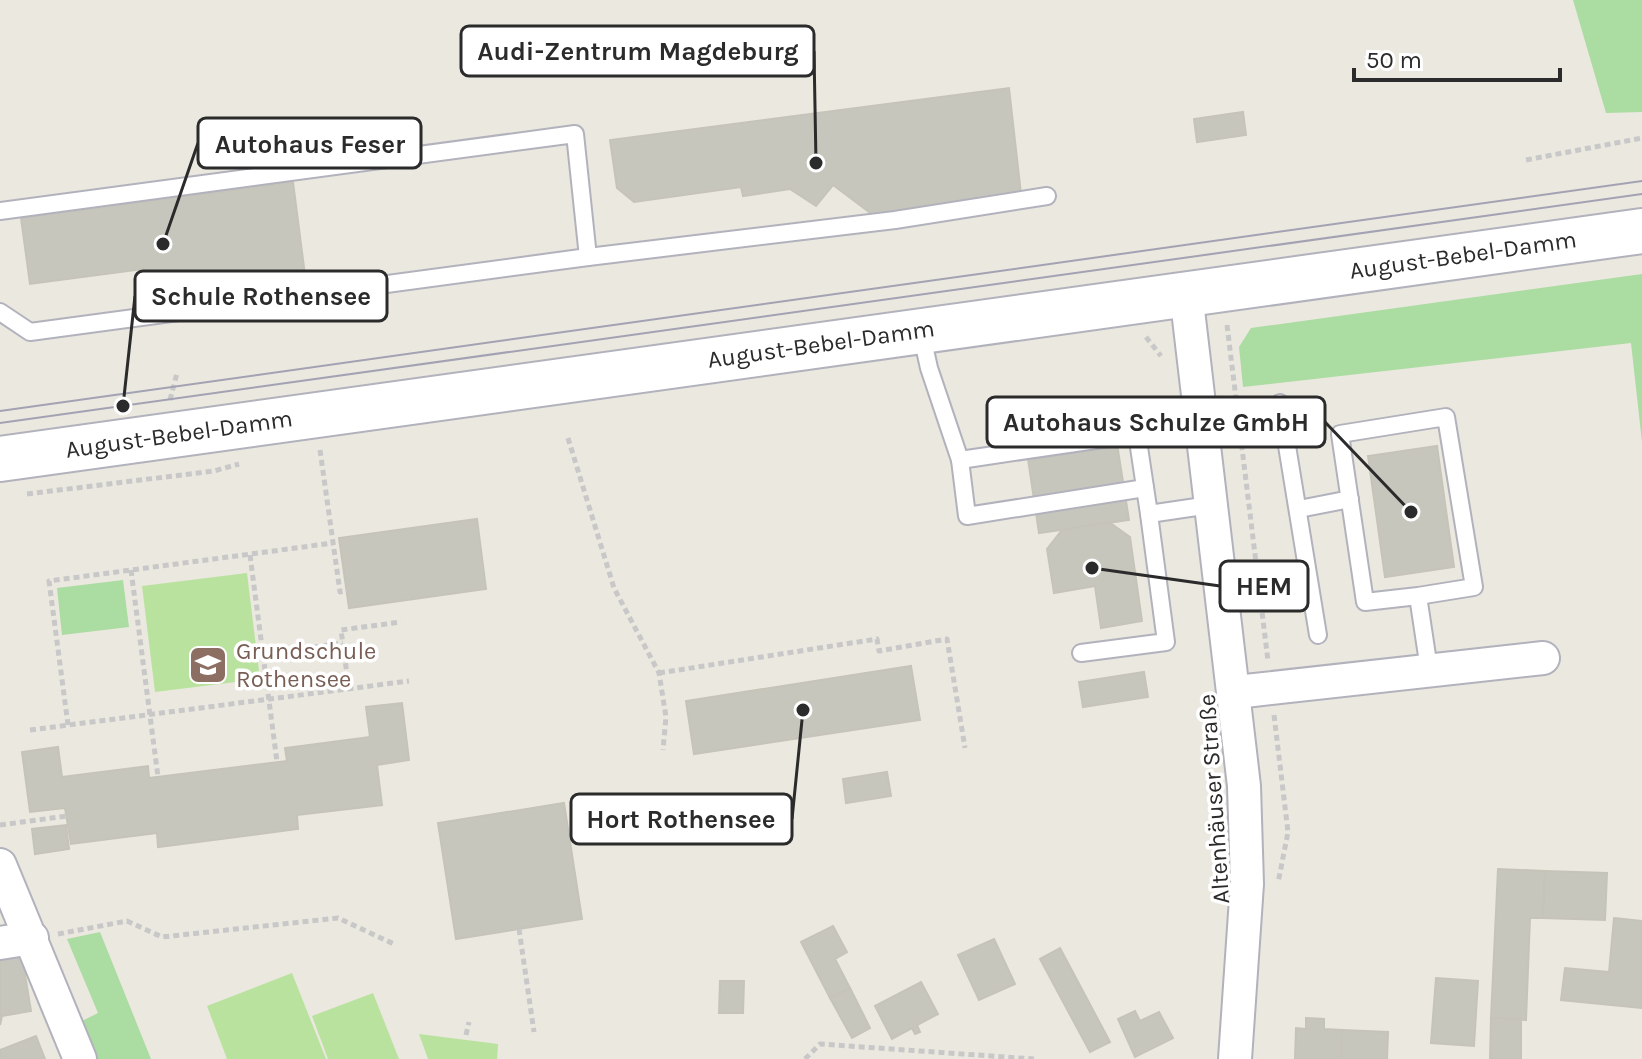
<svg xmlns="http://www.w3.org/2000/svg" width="1642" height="1059" font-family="Karla,sans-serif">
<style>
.green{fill:#abdca2}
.pitch{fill:#bae29f}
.building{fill:#c7c6bd;stroke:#c6c4b9;stroke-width:2}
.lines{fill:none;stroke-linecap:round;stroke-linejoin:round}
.lane-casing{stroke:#b2b2bd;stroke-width:20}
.street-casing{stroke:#b2b2bd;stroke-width:36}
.secondary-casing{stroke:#b2b2bd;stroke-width:48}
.path{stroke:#c8c8c8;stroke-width:5;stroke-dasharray:6 4;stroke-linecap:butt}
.lane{stroke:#fff;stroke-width:16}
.street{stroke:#fff;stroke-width:32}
.secondary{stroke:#fff;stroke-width:44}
.tram{stroke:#a3a2b3;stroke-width:2}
.labels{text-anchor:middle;stroke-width:7;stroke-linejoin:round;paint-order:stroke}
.street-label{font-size:24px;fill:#2b2b2b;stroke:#fff}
.education-label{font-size:24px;fill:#785e54;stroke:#fff;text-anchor:start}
.leader{fill:none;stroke:#2b2b2b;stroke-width:3}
.callout-dot{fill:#2b2b2b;stroke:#fff;stroke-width:3}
.callout{fill:#fff;stroke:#2b2b2b;stroke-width:3}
.callout-label{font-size:26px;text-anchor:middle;font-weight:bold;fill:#2b2b2b}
</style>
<rect width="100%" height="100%" fill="#ebe8df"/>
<!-- green -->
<g class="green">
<path d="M1573,0H1642V112L1606,113Z"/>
<path d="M1642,274V442L1631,343L1243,387L1239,347L1251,328Z"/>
<path d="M123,580L129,627L62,635L57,588Z"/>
<path d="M100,932L151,1059H95L80,1022L98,1013L67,939Z"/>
</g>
<!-- pitch -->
<g class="pitch">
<path d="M247,573L260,679L155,692L142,586Z"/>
<path d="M292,973L326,1059H227L207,1006Z"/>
<path d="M373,993L399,1059H328L312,1016Z"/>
<path d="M419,1034L498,1044L497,1059H428Z"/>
</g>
<!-- building -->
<g class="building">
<path d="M1009,88L1021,194L873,215L833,185L816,206L790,189L743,196L741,187L634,202L617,188L610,140Z"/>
<path d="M1243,112L1246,135L1197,142L1194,119Z"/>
<path d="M293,182L306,283L148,304L143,269L30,284L21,218Z"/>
<path d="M1112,412L1129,520L1039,533L1023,425Z"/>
<path d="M1437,446L1454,567L1385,577L1368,456Z"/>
<path d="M477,519L486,589L349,608L339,538Z"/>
<path d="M1109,522L1130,537L1142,621L1101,628L1095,586L1054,593L1047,549L1062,530Z"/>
<path d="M911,666L920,720L694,754L686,701Z"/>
<path d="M1144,672L1148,697L1083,707L1079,682Z"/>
<path d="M402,703L409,760L377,765L382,805L297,815L298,829L158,847L157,833L71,844L65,808L30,812L22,752L58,747L62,777L148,766L149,778L287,761L285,748L370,737L366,707Z"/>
<path d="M887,772L891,796L846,803L843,779Z"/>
<path d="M564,803L582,919L456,939L438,823Z"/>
<path d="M66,825L69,849L35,854L32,829Z"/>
<path d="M1498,869L1545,871L1543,918H1530L1526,1020L1491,1018Z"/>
<path d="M1545,871L1607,873L1605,920L1543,918Z"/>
<path d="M1614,918L1642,921V1008L1561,1000L1565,968L1609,972Z"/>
<path d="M833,926L847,952L835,959L850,988L830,998L801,942Z"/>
<path d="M994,939L1015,984L979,1000L958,955Z"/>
<path d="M1060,948L1110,1042L1090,1052L1040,959Z"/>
<path d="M22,957L31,1011L2,1016L0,1025V960Z"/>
<path d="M1436,978L1478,981L1474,1046L1431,1043Z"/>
<path d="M720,981H744L743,1013H719Z"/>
<path d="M921,982L938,1014L917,1025L920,1032L915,1034L912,1028L892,1039L875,1006Z"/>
<path d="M850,988L870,1028L852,1038L830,998Z"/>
<path d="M1135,1011L1140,1021L1159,1012L1173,1038L1135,1057L1118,1019Z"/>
<path d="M1306,1018L1324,1019V1029L1342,1030L1341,1059H1295L1296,1028L1306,1029Z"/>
<path d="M1491,1018L1521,1019V1059H1490Z"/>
<path d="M1342,1030L1388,1032L1387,1059H1341Z"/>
<path d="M36,1036L45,1059H0V1050Z"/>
</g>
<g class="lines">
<defs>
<g id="lane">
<path d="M0,211L575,134L588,257"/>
<path d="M0,312L30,332L588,257L895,220L1047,196"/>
<path d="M921,332L929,368L960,460L1137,434L1149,514L1210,505"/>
<path d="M1280,403L1318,635"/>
<path d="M960,460L967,516L1145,488"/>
<path d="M1299,509L1350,499"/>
<path d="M1418,596L1365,602L1340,434L1446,417L1474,587L1418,596L1429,669"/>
<path d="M1081,653L1166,642L1149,514"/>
</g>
<g id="street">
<path d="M1186,293L1244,786L1247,884L1235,1059"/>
<path d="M1236,692L1543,658"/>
<path d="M0,865L80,1059"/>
<path d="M0,943L32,938"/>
</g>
<path id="secondary" d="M0,459L1642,231"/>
</defs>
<!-- lane casing -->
<use href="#lane" class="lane-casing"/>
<!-- street casing -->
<use href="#street" class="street-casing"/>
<!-- secondary casing -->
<use href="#secondary" class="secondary-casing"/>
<!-- path -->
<g class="path">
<path d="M1526,160L1642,138"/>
<path d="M1227,325L1268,661"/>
<path d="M1146,337L1161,356"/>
<path d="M170,400L177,373"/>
<path d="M568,438L614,588L659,673L666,717L663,750"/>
<path d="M320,450L340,592L347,591"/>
<path d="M27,494L214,471L239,464"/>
<path d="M250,555L277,762"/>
<path d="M131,570L158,777"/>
<path d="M263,654L343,643"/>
<path d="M659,673L877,639L879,651L947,639L965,748"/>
<path d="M349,689L341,630L401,622"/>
<path d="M1274,715L1288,832L1278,883"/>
<path d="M68,725L49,581L333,543"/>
<path d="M30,730L409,681"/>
<path d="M0,825L67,816"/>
<path d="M519,929L534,1032"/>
<path d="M58,934L127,921L162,937L338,918L394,944"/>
<path d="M466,1035L469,1022"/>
<path d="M805,1059L820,1044L1034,1059"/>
</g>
<!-- lane -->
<use href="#lane" class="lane"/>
<!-- street -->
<use href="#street" class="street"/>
<!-- secondary -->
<use href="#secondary" class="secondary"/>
<!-- tram -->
<g class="tram">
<path d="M0,411L1642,181"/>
<path d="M0,423L1642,194"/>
</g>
</g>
<!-- icons -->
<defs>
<symbol id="school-square" viewBox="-11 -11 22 22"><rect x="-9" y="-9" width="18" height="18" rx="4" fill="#8d6e63" stroke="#fff"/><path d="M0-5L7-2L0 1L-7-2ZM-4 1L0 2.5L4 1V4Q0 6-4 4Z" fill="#fff"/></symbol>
</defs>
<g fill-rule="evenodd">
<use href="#school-square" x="186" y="643" width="44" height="44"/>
</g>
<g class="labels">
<!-- street labels -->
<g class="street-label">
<text transform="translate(1463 255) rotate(-8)" y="8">August-Bebel-Damm</text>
<text transform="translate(821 344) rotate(-8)" y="8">August-Bebel-Damm</text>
<text transform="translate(179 434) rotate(-8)" y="8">August-Bebel-Damm</text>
<text transform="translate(1214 799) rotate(-94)" y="8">Altenhäuser Straße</text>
</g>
<!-- education labels -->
<g class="education-label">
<text x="236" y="659">Grundschule<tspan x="236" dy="28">Rothensee</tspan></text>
</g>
</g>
<!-- callouts -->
<path class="leader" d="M816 163L814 51M163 244L198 143M123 406L135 296M1411 512L1325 422M1092 568L1220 586M803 710L792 819"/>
<g class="callout-dot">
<circle cx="816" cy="163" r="8"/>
<circle cx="163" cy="244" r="8"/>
<circle cx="123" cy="406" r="8"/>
<circle cx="1411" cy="512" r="8"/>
<circle cx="1092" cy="568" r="8"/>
<circle cx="803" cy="710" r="8"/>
</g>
<g class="callout">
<rect x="461" y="26" width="353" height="50" rx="8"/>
<rect x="198" y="118" width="223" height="50" rx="8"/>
<rect x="135" y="271" width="252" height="50" rx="8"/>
<rect x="987" y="397" width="338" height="50" rx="8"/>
<rect x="1220" y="561" width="88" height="50" rx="8"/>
<rect x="571" y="794" width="221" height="50" rx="8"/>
</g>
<g class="callout-label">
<text x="638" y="60">Audi-Zentrum Magdeburg</text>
<text x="310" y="153">Autohaus Feser</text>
<text x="261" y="305">Schule Rothensee</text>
<text x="1156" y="431">Autohaus Schulze GmbH</text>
<text x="1264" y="595">HEM</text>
<text x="681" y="828">Hort Rothensee</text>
</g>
<!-- scale -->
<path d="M1354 68v12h206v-12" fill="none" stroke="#2b2b2b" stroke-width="4"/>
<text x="1366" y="68" font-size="24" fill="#2b2b2b" stroke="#ffffff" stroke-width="6" paint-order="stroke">50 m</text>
</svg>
